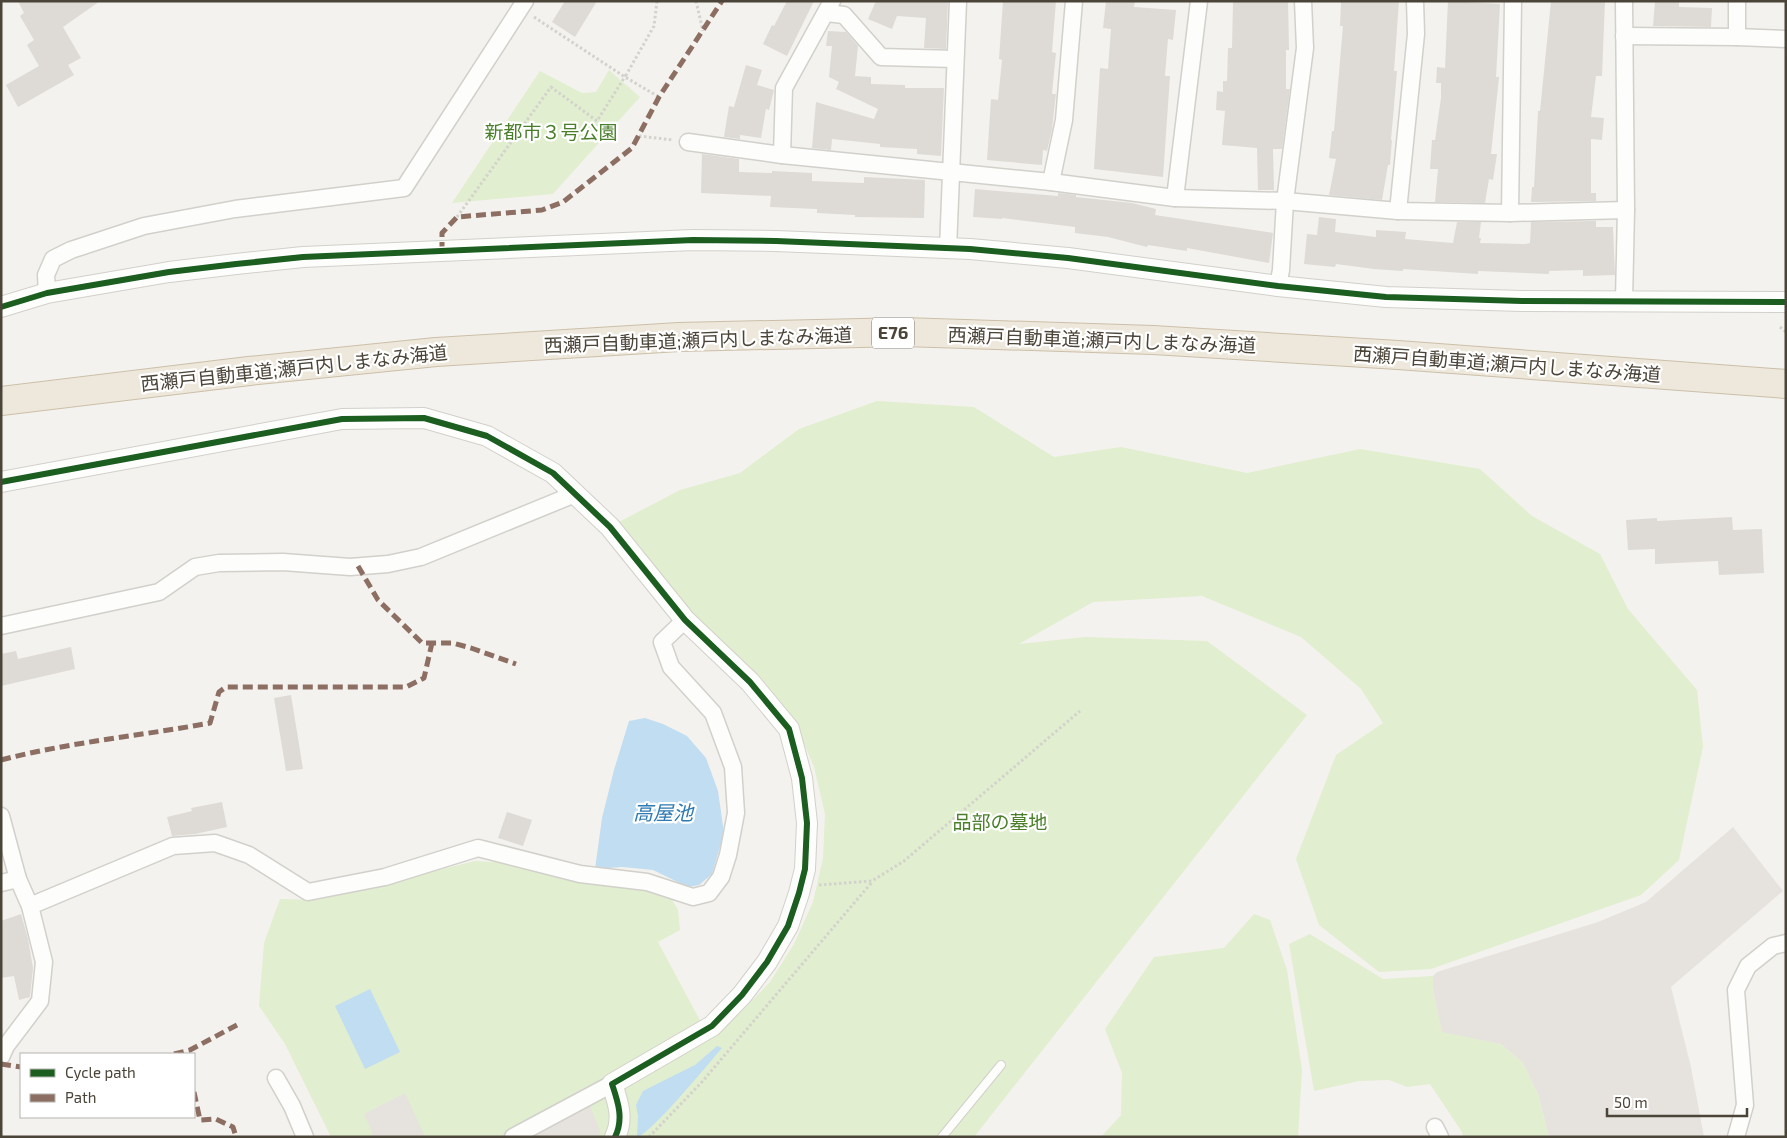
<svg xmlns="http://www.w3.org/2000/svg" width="1787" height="1138" font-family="'Exo 2','Noto Sans JP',sans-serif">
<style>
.green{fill:#e1eecf}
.parking{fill:#e6e3df}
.water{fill:#c0ddf1}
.building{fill:#dedbd6}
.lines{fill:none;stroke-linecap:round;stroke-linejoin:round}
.service-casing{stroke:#d2d0cb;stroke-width:10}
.minor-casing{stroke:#d2d0cb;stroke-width:19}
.tertiary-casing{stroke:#d2d0cb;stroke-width:22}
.motorway-casing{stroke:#ccbfa9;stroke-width:30}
.path{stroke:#d3d2cc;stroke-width:3;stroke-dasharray:2.5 2.5;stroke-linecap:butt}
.service{stroke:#fdfdfc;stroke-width:8}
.minor{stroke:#fdfdfc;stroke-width:16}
.tertiary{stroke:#fdfdfc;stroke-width:20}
.motorway{stroke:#ede8db;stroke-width:28}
.quiet{stroke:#8d6e63;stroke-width:5;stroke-dasharray:10 5;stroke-linecap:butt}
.cycleway-casing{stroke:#fff;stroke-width:9}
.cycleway{stroke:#1b5e20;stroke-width:6}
.labels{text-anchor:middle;stroke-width:4.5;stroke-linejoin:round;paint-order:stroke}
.shield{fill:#fff;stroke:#817c74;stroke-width:1}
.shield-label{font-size:18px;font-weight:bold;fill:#4b4439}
.park-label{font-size:19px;fill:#4a7f2a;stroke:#fff}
.street-label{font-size:19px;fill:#4b4439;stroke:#fff}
.water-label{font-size:20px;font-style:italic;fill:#2e7ab2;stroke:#fff}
</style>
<rect width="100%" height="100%" fill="#f4f2ee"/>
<!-- green -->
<g class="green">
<path d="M609,70L640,97L553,194L452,203L540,71L582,93L596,92Z"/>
<path d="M877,401L974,407L1054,457L1121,447L1247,473L1360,449L1480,469L1532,516L1600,554L1628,609L1697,690L1703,747L1679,860L1641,895L1431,969L1379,972L1319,925L1296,859L1336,755L1383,723L1361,689L1301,637L1202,596L1093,602L1019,644L1085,637L1207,641L1307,715L974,1137H331L285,1044L259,1006L264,943L280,899L317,900L475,861L509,863L566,877L585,884L646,887L671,898L678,910L680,930L658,942L710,1039L744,1009L770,982L794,944L813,902L823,858L825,814L814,767L797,727L693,616L617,523L680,490L740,473L799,429Z"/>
<path d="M1254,914L1270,920L1287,970L1302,1070L1298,1137H1101L1121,1115L1122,1073L1105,1029L1154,957L1224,948Z"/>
<path d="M1310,934L1383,979L1433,976V990L1442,1031L1501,1044L1523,1063L1538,1094L1549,1137H1463L1462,1132L1430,1084L1407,1087L1389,1080L1359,1081L1314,1091L1289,944Z"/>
</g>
<!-- parking -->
<g class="parking">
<path d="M1733,827L1783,891L1671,987L1691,1067L1704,1137H1549L1538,1094L1523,1063L1501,1044L1442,1032L1433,990V976L1437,972L1598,922L1646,902Z"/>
<path d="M405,1093L425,1137H374L364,1114Z"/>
<path d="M589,1104L601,1133L598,1137H527Z"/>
</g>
<!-- water -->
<g class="water">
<path d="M645,718L663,724L687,736L706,758L718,791L724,833L712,874L699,885L688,887L653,870L622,867L595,869L602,818L614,770L629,721Z"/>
<path d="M370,989L400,1052L365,1069L335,1006Z"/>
<path d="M717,1046L722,1048C709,1063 650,1135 637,1137L638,1116L636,1105L643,1091L695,1065Z"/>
</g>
<!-- building -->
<g class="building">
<path d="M18,1H100L63,27L81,58L68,65L74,75L18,107L6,85L39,66L27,45L34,40L20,16L24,13Z"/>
<path d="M565,1H597L575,37L552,22Z"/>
<path d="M787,1H814L787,56L763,44L772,25L774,26Z"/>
<path d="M876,1H948L946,49L924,48L926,18L897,16L892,29L868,19Z"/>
<path d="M1003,1H1056L1052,52L1056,53L1052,94H1056L1052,129L1047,151L1043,150L1042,165L987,160L991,99L998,100L1002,60L999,59Z"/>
<path d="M1106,1H1135L1134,7L1176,10L1173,40L1168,39L1165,76H1170L1163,177L1094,169L1100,68L1108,69L1111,29L1103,28Z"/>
<path d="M1233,1H1288L1289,50H1286V89H1290L1282,149H1273L1274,190H1258L1257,148L1222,145L1225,111L1216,110L1217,91L1223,92V81H1227L1228,48H1232Z"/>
<path d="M1341,1H1399L1394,71H1397L1391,140H1392L1390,165H1388L1382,200L1329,195L1336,159L1329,158L1332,131H1334L1343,26H1340Z"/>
<path d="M1448,1L1500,4L1496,77H1499L1491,154H1497L1493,180L1489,179L1485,203L1435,202L1438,169H1430L1432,140H1435L1441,98V83H1436L1437,67L1445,68Z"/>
<path d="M1551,1H1605L1602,76H1596L1591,117L1604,118L1602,140L1591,139V193H1596V201L1531,202L1532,187H1534L1538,111H1540Z"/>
<path d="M1655,1H1679V7L1712,8L1711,27L1653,26Z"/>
<path d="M828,31L846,32L858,46L855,76L871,77V84L905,85V88H944L941,156L917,154V149L880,147V144L832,139L831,150L812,148L816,102L874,119L878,109L836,89L839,82L829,77L832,46H826Z"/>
<path d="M746,65L762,70L757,85L774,90L769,110L766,109L761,138L740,135V139L724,137L729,106L734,107Z"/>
<path d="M702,154L739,159V172L772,173V171L812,173V181L864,183V177L925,180L924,218L855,217V215L817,213V209L770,207L771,196L701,193Z"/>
<path d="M975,189L1058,196V193L1076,195V197L1132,203L1156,209L1155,215L1273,233L1269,263L1187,248V251L1148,245L1147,247L1108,237L1075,233V227L1002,218V219L973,217Z"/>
<path d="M1319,217L1336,219L1335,232L1376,237V230L1406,232L1405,239L1453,243L1457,222H1481L1479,238H1481L1480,243L1525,244L1530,243L1531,222L1596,221V227H1613L1615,275L1583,276V270L1549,271V274L1478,271V274L1403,269V271L1374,269L1336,264L1335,267L1304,264L1307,234L1317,235Z"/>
<path d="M1732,517L1733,530L1762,529L1764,573L1719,575L1718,561L1655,564V549L1628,550L1626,520L1657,518V521Z"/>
<path d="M71,647L75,669L1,686V654L16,651L18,659Z"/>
<path d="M291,695L303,769L286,771L274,698Z"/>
<path d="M222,802L227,827L195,834L172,836L167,817L192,811L191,808Z"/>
<path d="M507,812L532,820L523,846L498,838Z"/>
<path d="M21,914L28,939L33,968L30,997L19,1000L14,976L1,978V921Z"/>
</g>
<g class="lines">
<defs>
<path id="service" d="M942,1137L1001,1065"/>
<g id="minor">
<path d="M832,1L784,88L782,155L1051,182L1175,198L1285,201L1398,211L1510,213L1626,210"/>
<path d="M826,13L844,15L881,57L955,59"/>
<path d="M1624,36L1737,37L1786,39"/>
<path d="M1737,37V1"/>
<path d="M688,142L782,155"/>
<path d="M1051,182L1064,120L1074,1"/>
<path d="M1175,198L1199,1"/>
<path d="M1398,211L1416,34L1415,1"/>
<path d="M1510,213L1513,1"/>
<path d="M948,249L958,1"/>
<path d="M1278,286L1281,270L1285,201L1305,48L1303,1"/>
<path d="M47,293L46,275L53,259L71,250L144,226L235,209L404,188L525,1"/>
<path d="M1624,300L1626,210L1624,1"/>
<path d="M1,626L159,592L195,567L219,563L283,562L350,567L388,564L421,557L575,494"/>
<path d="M1,816L18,879L30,906L44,962L40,1001L6,1046L1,1057"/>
<path d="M1,883L18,879"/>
<path d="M30,906L173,846L215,843L249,855L308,892L385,877L478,848L580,874L647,882L693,897L709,893L721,877L728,855L736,813L733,767L713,713L671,667L662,642L685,620"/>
<path d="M276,1078L292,1106L305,1137"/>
<path d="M1435,1127L1440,1137"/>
<path d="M513,1137L612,1084"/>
<path d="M1736,1137L1745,1105L1736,990L1748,966L1773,946L1786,943"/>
</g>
<g id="tertiary">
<path d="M1,307L47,293L169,272L236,264L303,257L693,240L776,241L970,249L1068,258L1278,286L1386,297L1522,301L1786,302"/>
<path d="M1,482L342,419L424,418L487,436L553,473L610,527L685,620L750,682L789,729L802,778L807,823L805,869L799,893L788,926L767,962L742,995L712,1026L612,1084C618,1102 624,1119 615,1137"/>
</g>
<path id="motorway" d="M1,401L249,371L436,352L679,337L904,332L1153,340L1398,355L1786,384"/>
</defs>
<!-- service casing -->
<use href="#service" class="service-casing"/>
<!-- minor casing -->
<use href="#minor" class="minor-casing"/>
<!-- tertiary casing -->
<use href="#tertiary" class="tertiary-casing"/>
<!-- motorway casing -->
<use href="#motorway" class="motorway-casing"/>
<!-- path -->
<g class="path">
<path d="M657,1L654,26L625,77L659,97"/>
<path d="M696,1L703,31"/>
<path d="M534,17L625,77"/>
<path d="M639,136L673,140"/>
<path d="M457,217L551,87L597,121L626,75"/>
<path d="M1780,327L1786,332"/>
<path d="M819,885L872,881L904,861L1080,711"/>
<path d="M649,1137L701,1083L872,882"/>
</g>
<!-- service -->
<use href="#service" class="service"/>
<!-- minor -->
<use href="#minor" class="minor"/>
<!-- tertiary -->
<use href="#tertiary" class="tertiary"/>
<!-- motorway -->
<use href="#motorway" class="motorway"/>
<!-- quiet -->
<g class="quiet">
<path d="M442,252V233L457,217L542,210L563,202L632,148L659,97L722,1"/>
<path d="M358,566L378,600L422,643H453L471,648L516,664"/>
<path d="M1,760C70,742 140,736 210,723L219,692L226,687H406L424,678L432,643"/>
<path d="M174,1054L190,1050L237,1025"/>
<path d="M1,1064L21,1067"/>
<path d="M194,1092L200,1120L216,1119L233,1127L236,1137"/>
</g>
<defs>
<g id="cycleway">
<path d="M1,307L47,293L169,272L236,264L303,257L693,240L776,241L970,249L1068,258L1278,286L1386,297L1522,301L1786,302"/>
<path d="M1,482L342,419L424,418L487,436L553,473L610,527L685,620L750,682L789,729L802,778L807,823L805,869L799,893L788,926L767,962L742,995L712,1026L612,1084C618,1102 624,1119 615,1137"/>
</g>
</defs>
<!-- cycleway casing -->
<use href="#cycleway" class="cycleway-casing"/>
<!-- cycleway -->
<use href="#cycleway" class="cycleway"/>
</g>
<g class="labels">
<!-- shield labels -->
<rect class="shield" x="872" y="317.5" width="42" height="31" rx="4"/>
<g class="shield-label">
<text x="893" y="339">E76</text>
</g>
<!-- park labels -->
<g class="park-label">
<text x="551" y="139">新都市３号公園</text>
<text x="1000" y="829">品部の墓地</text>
</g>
<!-- street labels -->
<g class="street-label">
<text transform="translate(698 340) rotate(-2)" y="7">西瀬戸自動車道;瀬戸内しまなみ海道</text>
<text transform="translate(1102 340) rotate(2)" y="7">西瀬戸自動車道;瀬戸内しまなみ海道</text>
<text transform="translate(1507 364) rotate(4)" y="7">西瀬戸自動車道;瀬戸内しまなみ海道</text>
<text transform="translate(294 368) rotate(-6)" y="7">西瀬戸自動車道;瀬戸内しまなみ海道</text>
</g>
<!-- water labels -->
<g class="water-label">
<text x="663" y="820">高屋池</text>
</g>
</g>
<!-- border -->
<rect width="1787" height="1138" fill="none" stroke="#4b4439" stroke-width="5"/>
<!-- legend -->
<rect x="20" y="1053" width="175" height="65" fill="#ffffff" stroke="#b7b4b0"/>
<rect x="30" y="1069" width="25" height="8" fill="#1b5e20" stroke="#b7b4b0"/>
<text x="65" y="1078" font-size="15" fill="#4b4439">Cycle path</text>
<rect x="30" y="1094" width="25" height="8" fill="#8d6e63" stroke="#b7b4b0"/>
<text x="65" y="1103" font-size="15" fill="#4b4439">Path</text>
<!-- scale -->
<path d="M1607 1108v8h140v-8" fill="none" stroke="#4b4439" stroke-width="2.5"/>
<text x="1614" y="1108" font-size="15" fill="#4b4439" stroke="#ffffff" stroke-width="4" paint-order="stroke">50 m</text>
</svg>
